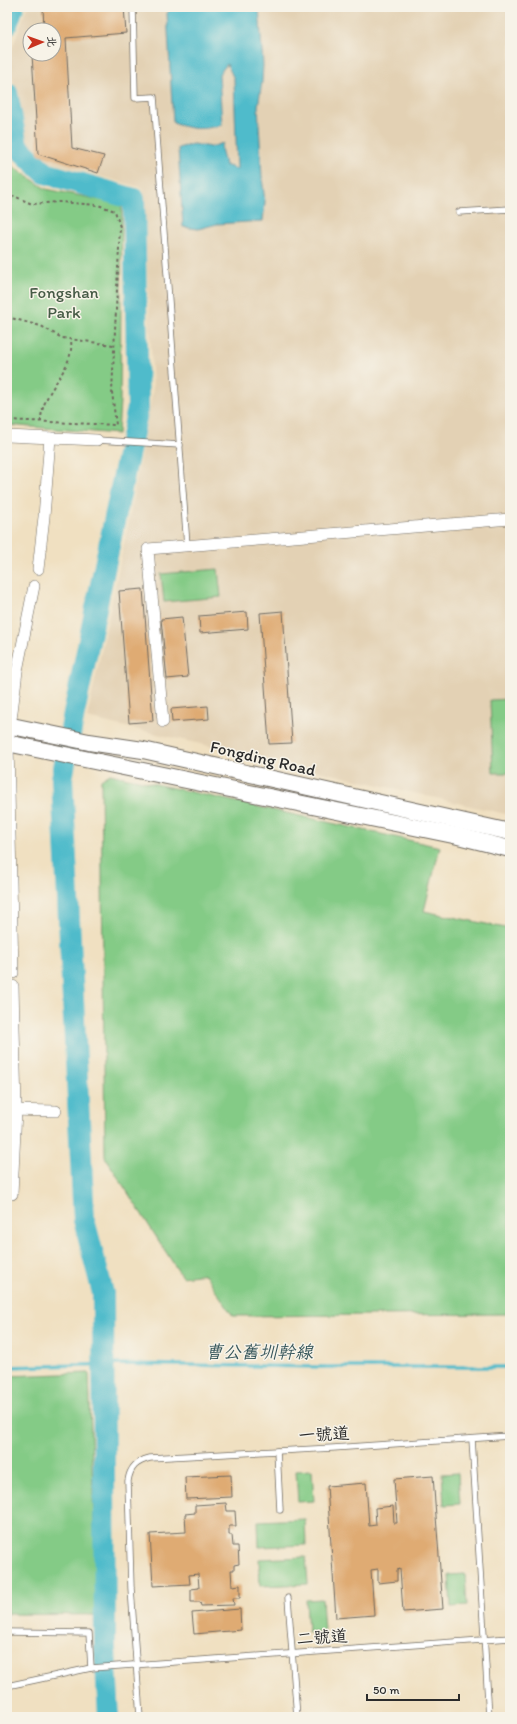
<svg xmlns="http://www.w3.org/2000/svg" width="517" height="1724" font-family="Itim,'LXGW WenKai TC',sans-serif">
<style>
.built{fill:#e3d1b4;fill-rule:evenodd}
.green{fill:#84cb86;stroke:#587b58}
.water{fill:#50bbcb;stroke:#3e737b}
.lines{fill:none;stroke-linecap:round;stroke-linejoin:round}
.stream{stroke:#50bbcb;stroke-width:3.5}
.river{stroke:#50bbcb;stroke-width:22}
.building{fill:#dfab73}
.service-casing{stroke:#706a60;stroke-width:7}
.minor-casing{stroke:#706a60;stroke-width:12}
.secondary-casing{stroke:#706a60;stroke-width:18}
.path{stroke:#706a60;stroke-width:2;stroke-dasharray:3 3;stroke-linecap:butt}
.service{stroke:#fff;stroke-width:5.5}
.minor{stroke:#fff;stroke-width:11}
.secondary{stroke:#fff;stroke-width:16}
.labels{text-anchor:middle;stroke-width:3;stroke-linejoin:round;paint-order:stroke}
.park-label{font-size:17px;fill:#465b46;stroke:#f7f3e8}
.street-label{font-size:17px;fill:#2b2b2b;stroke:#f7f3e8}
.water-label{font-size:18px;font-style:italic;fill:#36565b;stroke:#f7f3e8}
</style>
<rect width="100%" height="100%" fill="#f7f3e8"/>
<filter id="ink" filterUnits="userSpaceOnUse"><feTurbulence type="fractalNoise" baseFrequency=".025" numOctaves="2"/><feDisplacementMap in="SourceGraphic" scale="8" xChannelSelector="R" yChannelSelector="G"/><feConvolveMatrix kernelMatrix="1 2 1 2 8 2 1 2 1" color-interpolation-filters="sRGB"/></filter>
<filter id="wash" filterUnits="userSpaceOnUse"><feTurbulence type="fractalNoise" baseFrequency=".012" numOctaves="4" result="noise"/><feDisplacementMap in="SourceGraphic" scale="16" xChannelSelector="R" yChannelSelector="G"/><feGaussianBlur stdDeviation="0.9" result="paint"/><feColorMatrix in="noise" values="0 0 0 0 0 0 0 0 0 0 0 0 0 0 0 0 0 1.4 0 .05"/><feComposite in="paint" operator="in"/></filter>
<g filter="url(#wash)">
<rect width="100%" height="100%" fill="#f0e0c1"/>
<!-- built -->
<path class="built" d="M27,7H510V815L87,718L125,540L153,389L143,188L42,160L27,143L23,119L8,60ZM30,30H54V54H30Z"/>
<!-- green -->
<g class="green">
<path d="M7,147L11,165L46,189L122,204L120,400L118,434L7,425Z"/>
<path d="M218,569L221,597L164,602L161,574Z"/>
<path d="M510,699V773H493L490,700Z"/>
<path d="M110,774L440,847L424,911L510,929V1314L233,1316L205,1274L182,1277L105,1157L101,780Z"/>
<path d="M89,1373L97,1615L7,1614V1376Z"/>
<path d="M312,1470L314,1501L298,1502L296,1471Z"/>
<path d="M458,1473L460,1504L444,1505L442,1474Z"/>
<path d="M305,1519L306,1545L259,1547L258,1521Z"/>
<path d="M306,1557L308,1584L260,1586L259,1559Z"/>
<path d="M465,1574L467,1606L451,1607L449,1575Z"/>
<path d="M322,1599L324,1631L308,1632L306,1600Z"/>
</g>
<!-- water -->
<path class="water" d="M173,7H259L263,65L262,82L258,106L262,177L265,202L263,221L217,224L198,229L183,227L178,148L193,144L211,147L223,143L221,148L225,165L237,169L234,79L227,64L219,74L222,125C202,130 193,130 173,123L167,13Z"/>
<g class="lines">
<!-- stream -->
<path class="stream" d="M7,1367L116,1364L323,1367H510"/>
<!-- river -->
<g class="river">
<path d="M7,24L13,7"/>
<path d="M7,93L17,146L45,173L134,199L138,408L74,713L62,779L84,1220L103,1293L105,1649L109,1717"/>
</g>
</g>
<g id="blocks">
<!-- building -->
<g class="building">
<path d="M43,7H124L126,33L66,38L72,148L104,156L98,173L38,154L32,54H54V39H59L54,38V30H44Z"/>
<path d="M143,589L153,721L129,723L119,591Z"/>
<path d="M283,611L292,743L269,744L260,613Z"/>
<path d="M247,612L248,629L200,633L199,616Z"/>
<path d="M182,617L188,677L167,679L161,619Z"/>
<path d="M208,706L209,719L172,722L171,709Z"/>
<path d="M231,1475L232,1497L186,1499L185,1477Z"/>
<path d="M433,1476L443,1609L403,1612L400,1569L397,1570V1581L378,1583V1569L371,1570L374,1615L336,1618L327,1486L366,1483L369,1526L376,1525L375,1508L393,1506L394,1523H397L394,1479Z"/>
<path d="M226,1503L227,1511H235L236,1526H229V1535H232L233,1546H238L239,1564L234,1565V1570H231L232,1586L240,1585V1598H233L234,1605L201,1606L200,1602H191V1589L199,1588L198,1574L189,1575L190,1584L153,1586L150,1534L186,1532L185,1514L195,1513V1505Z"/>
<path d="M240,1609L241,1630L194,1634L192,1613Z"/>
</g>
</g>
</g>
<g filter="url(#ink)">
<use href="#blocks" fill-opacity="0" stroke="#706a60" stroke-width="1"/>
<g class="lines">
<defs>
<g id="service">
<path d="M133,7L135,98L154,97L187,546"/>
<path d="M459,212L510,209"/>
<path d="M97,440L180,445"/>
<path d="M472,1439L489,1717"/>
<path d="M277,1451L280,1510"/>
<path d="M288,1598L297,1717"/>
<path d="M7,1632L89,1633L91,1668L510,1638"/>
<path d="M7,1686L91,1668"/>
<path d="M140,1717L131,1588L128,1481C130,1467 137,1461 150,1458L333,1448L510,1436"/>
</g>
<g id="minor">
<path d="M7,436L97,440"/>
<path d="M38,569L44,517L50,438"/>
<path d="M163,722L148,549L510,519"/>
<path d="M13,973L8,744L17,671L34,586"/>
<path d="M7,1110L56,1111"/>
<path d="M12,1194L16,1110L13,986"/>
</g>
<g id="secondary">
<path d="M7,725L89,742L143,750L510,832"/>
<path d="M7,743L458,836L510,849"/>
</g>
</defs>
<!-- service casing -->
<use href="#service" class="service-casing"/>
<!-- minor casing -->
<use href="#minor" class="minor-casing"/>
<!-- secondary casing -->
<use href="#secondary" class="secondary-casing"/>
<!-- path -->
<g class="path">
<path d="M7,201L14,196L32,204L59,202L98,205L115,211L120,227L112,392L116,425L7,420"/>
<path d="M7,317L41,326L62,338L113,345"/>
<path d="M41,422C40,391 75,371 71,340"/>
</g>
<!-- service -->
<use href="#service" class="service"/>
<!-- minor -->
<use href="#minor" class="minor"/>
<!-- secondary -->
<use href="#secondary" class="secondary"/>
</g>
</g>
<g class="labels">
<!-- park labels -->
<g class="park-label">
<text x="64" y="298">Fongshan<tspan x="64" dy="20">Park</tspan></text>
</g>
<!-- street labels -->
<g class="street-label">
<text transform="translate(263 758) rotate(13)" y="6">Fongding Road</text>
<text transform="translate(324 1434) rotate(-3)" y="6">一號道</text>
<text transform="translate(322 1637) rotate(-4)" y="6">二號道</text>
</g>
<!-- water labels -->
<g class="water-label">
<text x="259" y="1358">曹公舊圳幹線</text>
</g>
</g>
<!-- margin -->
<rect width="517" height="1724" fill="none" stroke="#f7f3e8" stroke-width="24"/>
<!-- north arrow -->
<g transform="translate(42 42) rotate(88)"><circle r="19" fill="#f7f3e8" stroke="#a5a39c"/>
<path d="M0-3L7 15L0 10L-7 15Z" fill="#c8321e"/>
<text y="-6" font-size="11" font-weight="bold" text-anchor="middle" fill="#2b2b2b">北</text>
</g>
<!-- scale -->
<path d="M367 1694v6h92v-6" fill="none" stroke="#2b2b2b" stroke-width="2"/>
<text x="373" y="1694" font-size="12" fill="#2b2b2b" stroke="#f7f3e8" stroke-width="3" paint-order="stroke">50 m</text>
</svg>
